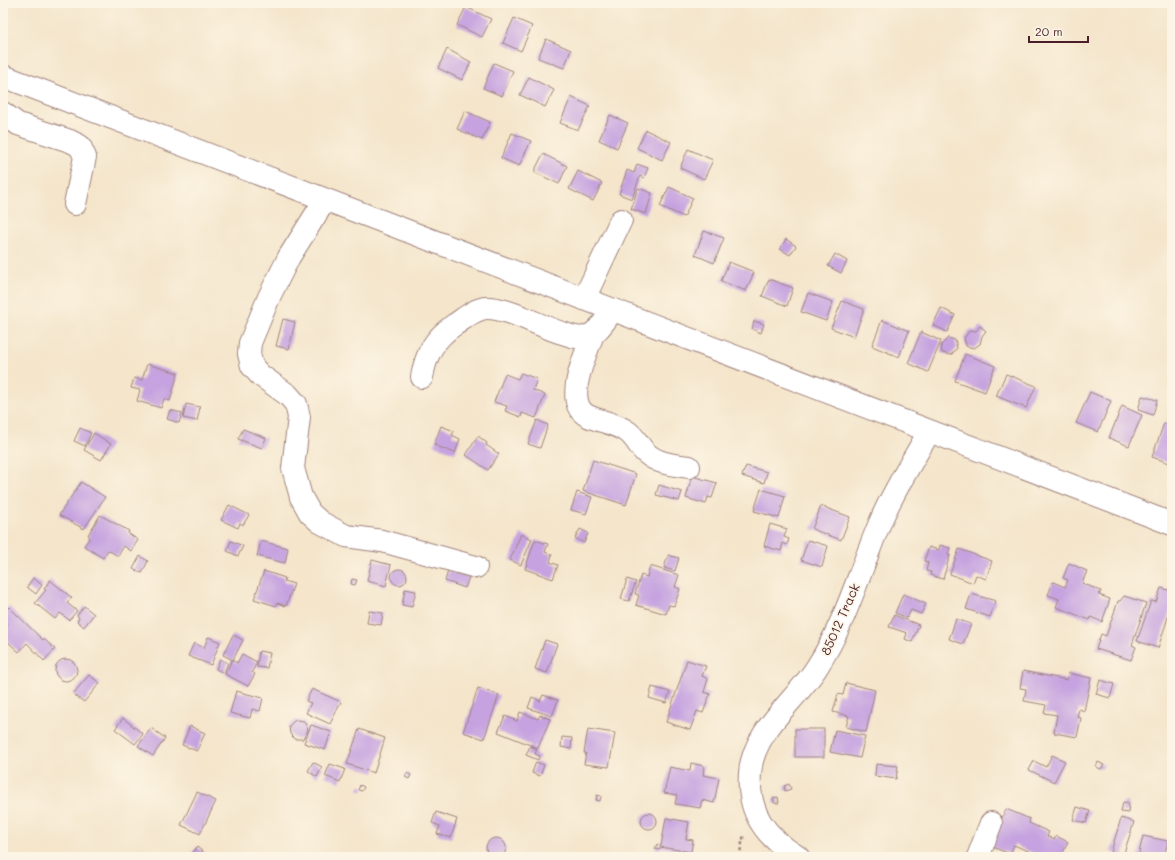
<svg xmlns="http://www.w3.org/2000/svg" width="1175" height="860" font-family="Mali,sans-serif">
<style>
.building{fill:#c6a3e0}
.lines{fill:none;stroke-linecap:round;stroke-linejoin:round}
.minor-casing{stroke:#9f827b;stroke-width:24}
.path{stroke:#9f827b;stroke-width:2.5;stroke-dasharray:3 3;stroke-linecap:butt}
.minor{stroke:#fff;stroke-width:22}
.labels{text-anchor:middle;stroke-width:3.5;stroke-linejoin:round;paint-order:stroke}
.street-label{font-size:13px;fill:#4a1f2b;stroke:#fcf5e5}
</style>
<rect width="100%" height="100%" fill="#fcf5e5"/>
<filter id="ink" filterUnits="userSpaceOnUse"><feTurbulence type="fractalNoise" baseFrequency=".025" numOctaves="2"/><feDisplacementMap in="SourceGraphic" scale="8" xChannelSelector="R" yChannelSelector="G"/><feConvolveMatrix kernelMatrix="1 2 1 2 8 2 1 2 1" color-interpolation-filters="sRGB"/></filter>
<filter id="wash" filterUnits="userSpaceOnUse"><feTurbulence type="fractalNoise" baseFrequency=".012" numOctaves="4" result="noise"/><feDisplacementMap in="SourceGraphic" scale="16" xChannelSelector="R" yChannelSelector="G"/><feGaussianBlur stdDeviation="0.9" result="paint"/><feColorMatrix in="noise" values="0 0 0 0 0 0 0 0 0 0 0 0 0 0 0 0 0 1.4 0 .05"/><feComposite in="paint" operator="in"/></filter>
<g filter="url(#wash)">
<rect width="100%" height="100%" fill="#f4e5cb"/>
<g id="blocks">
<!-- building -->
<g class="building">
<path d="M466,7L491,19L482,37L457,25Z"/>
<path d="M514,18L532,26L521,51L503,43Z"/>
<path d="M546,39L571,50L564,68L538,58Z"/>
<path d="M447,49L471,62L462,80L438,68Z"/>
<path d="M494,63L513,71L502,96L483,88Z"/>
<path d="M529,77L554,90L545,107L520,95Z"/>
<path d="M571,97L590,106L578,130L560,123Z"/>
<path d="M465,111L490,122L482,140L457,129Z"/>
<path d="M610,115L628,123L617,148L599,140Z"/>
<path d="M646,130L671,142L662,160L637,148Z"/>
<path d="M512,133L531,141L519,166L501,158Z"/>
<path d="M688,149L713,160L704,179L680,168Z"/>
<path d="M543,154L567,166L559,184L534,172Z"/>
<path d="M637,164L648,168L644,178L640,176L632,199L619,194L627,170L634,173Z"/>
<path d="M578,171L602,183L593,201L569,189Z"/>
<path d="M669,187L693,198L684,217L660,206Z"/>
<path d="M638,188L652,193L646,214L631,209Z"/>
<path d="M704,231L724,238L714,263L695,255Z"/>
<path d="M786,239L796,246L790,255L780,249Z"/>
<path d="M835,254L847,261L841,273L828,266Z"/>
<path d="M729,262L754,272L746,291L721,281Z"/>
<path d="M769,279L793,288L787,306L762,296Z"/>
<path d="M808,293L833,302L826,321L801,312Z"/>
<path d="M842,301L864,309L854,337L831,328Z"/>
<path d="M941,308L955,315L947,332L933,325Z"/>
<path d="M283,319L295,322L289,349L276,346Z"/>
<path d="M882,320L909,331L899,357L872,346Z"/>
<path d="M754,321L764,324L761,333L752,329Z"/>
<path d="M980,326L986,331L982,336L980,344L974,348L966,346L964,338L970,330L976,331Z"/>
<path d="M921,332L941,341L928,372L908,363Z"/>
<path d="M948,338L955,340L957,348L951,355L942,353L941,345Z"/>
<path d="M965,354L995,366L985,392L955,381Z"/>
<path d="M147,364L178,373L170,401L164,399L161,408L137,401L140,390L131,388L134,378L142,380Z"/>
<path d="M521,373L537,379L533,390L545,395L536,418L522,413L521,417L505,411L507,406L494,402L505,374L518,379Z"/>
<path d="M1006,374L1036,386L1026,408L996,396Z"/>
<path d="M1090,392L1111,401L1098,432L1076,423Z"/>
<path d="M1142,396L1157,400L1153,415L1138,410Z"/>
<path d="M186,404L200,407L197,421L183,418Z"/>
<path d="M1122,406L1142,415L1129,446L1109,438Z"/>
<path d="M170,410L182,413L179,423L167,419Z"/>
<path d="M537,420L548,425L540,448L528,444Z"/>
<path d="M1164,423L1172,426V464L1152,457Z"/>
<path d="M441,426L454,431L452,435L460,439L455,453L434,445Z"/>
<path d="M80,428L91,433L85,446L74,441Z"/>
<path d="M243,429L266,438L262,448L238,439Z"/>
<path d="M94,433L111,444L101,460L84,450Z"/>
<path d="M478,436L487,443L486,445L499,454L488,470L466,455Z"/>
<path d="M593,460L636,474L626,505L583,491Z"/>
<path d="M746,466L767,472L764,483L742,476Z"/>
<path d="M692,476L717,483L712,498L708,497L706,504L686,498Z"/>
<path d="M81,482L105,497L84,529L59,515Z"/>
<path d="M659,485L682,492L679,501L656,495Z"/>
<path d="M761,489L785,496L779,518L754,511Z"/>
<path d="M577,492L592,497L586,514L571,510Z"/>
<path d="M229,505L249,515L243,525L240,523L238,528L221,520Z"/>
<path d="M821,506L850,517L841,540L812,529Z"/>
<path d="M100,515L129,531L128,533L138,540L131,551L124,546L118,556L108,550L103,558L84,546L90,537L88,535Z"/>
<path d="M770,524L787,529L784,537L789,539L787,545L783,543L781,551L764,546Z"/>
<path d="M580,529L588,533L584,543L575,538Z"/>
<path d="M521,534L532,539L521,565L510,560Z"/>
<path d="M535,540L548,544L545,552L552,555L550,562L558,565L553,579L525,569Z"/>
<path d="M808,540L828,546L822,567L801,560Z"/>
<path d="M231,541L243,546L238,556L227,551Z"/>
<path d="M261,541L288,548L285,563L257,556Z"/>
<path d="M940,545L950,548L948,555H950L943,579L930,575L931,572L926,571L928,562L924,561L929,547L939,550Z"/>
<path d="M959,549L992,561L986,579L976,575L973,583L950,574Z"/>
<path d="M668,555L679,558L675,571L664,568Z"/>
<path d="M140,556L148,561L142,573L133,569Z"/>
<path d="M372,560L391,565L386,586L367,581Z"/>
<path d="M1069,563L1087,571L1082,583L1101,591L1099,595L1110,599L1102,622L1091,617L1090,620L1056,607L1059,599L1048,595L1053,582L1065,587L1068,580L1063,578Z"/>
<path d="M650,566L679,575L675,587L680,589L674,606L669,605L666,614L636,605L639,595L635,594L641,575L647,577Z"/>
<circle cx="399" cy="577" r="8"/>
<path d="M264,571L285,578L284,581L294,584L286,606L277,603L276,606L254,599Z"/>
<path d="M448,571L469,577L465,588L445,581Z"/>
<path d="M33,578L42,585L36,594L27,587Z"/>
<path d="M352,579L357,580L355,585L351,584Z"/>
<path d="M627,579L636,582L629,601L621,599Z"/>
<path d="M50,580L72,598L67,603L77,611L69,620L60,613L55,619L35,603L46,590L44,589Z"/>
<path d="M1161,588L1172,591V605L1158,648L1137,641L1151,601L1156,602Z"/>
<path d="M405,589L416,591L412,607L402,605Z"/>
<path d="M903,594L926,604L921,614L911,610L907,618L895,613Z"/>
<path d="M971,594L996,601L990,617L966,609Z"/>
<path d="M1124,596L1146,603L1132,645L1136,647L1131,660L1096,649L1101,634L1106,636L1118,601H1120Z"/>
<path d="M84,606L94,614L84,627L77,621L79,618L77,615Z"/>
<path d="M9,607L43,640L44,639L55,649L44,661L27,643L19,652L7,641L9,639L3,633V630L8,625L3,620V613Z"/>
<path d="M369,611L383,613L381,625L367,623Z"/>
<path d="M894,615L919,625L912,642L905,639L907,633L889,627Z"/>
<path d="M956,619L971,624L963,644L949,639Z"/>
<path d="M233,635L243,640L233,660L223,655Z"/>
<path d="M208,637L220,642L211,665L188,656L194,643L204,648Z"/>
<path d="M545,640L557,644L547,673L535,669Z"/>
<path d="M259,651L270,653L267,668L257,667Z"/>
<path d="M242,654L257,662L252,672L255,674L248,686L225,674L232,660L237,663Z"/>
<circle cx="66" cy="670" r="11"/>
<path d="M220,659L228,663L224,673L216,669Z"/>
<path d="M687,660L706,666L702,676L708,679L704,692L710,694L703,713L697,711L690,730L666,722Z"/>
<path d="M1023,671L1067,680L1068,673L1091,678L1084,711L1079,709L1077,717L1081,718L1077,737L1054,733L1057,715L1044,713L1046,705L1024,701L1026,689L1020,688Z"/>
<path d="M89,675L100,683L84,702L73,694Z"/>
<path d="M1100,680L1114,684L1110,698L1096,694Z"/>
<path d="M846,683L875,690L866,732L846,727L849,716L833,712L838,694L843,695Z"/>
<path d="M652,687L670,692L666,703L649,698Z"/>
<path d="M478,688L499,695L484,739L463,732Z"/>
<path d="M312,689L341,702L330,724L306,713L311,703L306,701Z"/>
<path d="M236,691L263,698L260,711L252,709L250,718L230,713Z"/>
<path d="M543,695L558,700L552,716L528,708L532,697L540,701Z"/>
<path d="M520,712L538,719L540,715L550,719L538,748L498,732L505,716L517,721Z"/>
<path d="M123,718L143,734L135,744L115,729Z"/>
<path d="M295,720L304,721L308,730L303,739H295L290,734L289,726Z"/>
<path d="M311,725L331,732L325,750L304,743Z"/>
<path d="M190,726L205,733L197,751L182,745Z"/>
<path d="M151,728L165,738L153,756L138,746Z"/>
<path d="M359,729L385,738L374,773L347,764Z"/>
<path d="M588,729L615,733L609,767L584,764L586,753H584Z"/>
<rect x="795" y="729" width="29" height="28"/>
<path d="M835,730L865,736L860,758L830,752Z"/>
<path d="M562,737L572,738L571,749L561,747Z"/>
<path d="M530,746L537,749L535,754L540,756L538,760L526,755Z"/>
<path d="M1052,755L1065,761L1054,782L1029,770L1034,761L1046,767Z"/>
<path d="M313,762L322,767L317,777L308,771Z"/>
<path d="M536,762L544,765L540,776L532,773Z"/>
<path d="M1098,762L1104,765L1101,769L1096,767Z"/>
<path d="M691,763L704,766L703,775L719,778L714,803L702,800L700,808L675,804L677,795L664,793L670,767L690,771Z"/>
<path d="M330,764L345,769L340,782L325,776Z"/>
<path d="M876,764L898,766L896,779L875,776Z"/>
<path d="M407,773L411,775L409,779L405,777Z"/>
<path d="M789,784L791,789L785,791L784,786Z"/>
<path d="M360,785L364,787L362,791L358,790Z"/>
<path d="M197,792L216,801L200,834L181,825Z"/>
<path d="M597,795L601,796L600,801L596,800Z"/>
<path d="M778,797L779,803H774L773,798Z"/>
<path d="M1123,802L1129,803L1128,813L1121,812Z"/>
<path d="M1077,807L1090,811L1086,823L1073,820Z"/>
<path d="M1006,809L1030,819L1029,823L1049,832L1047,836L1054,840L1056,836L1068,842L1061,857H1042L1014,845L1010,854L990,846Z"/>
<path d="M436,812L457,819L451,838L437,834L440,826L432,823Z"/>
<circle cx="649" cy="821" r="8"/>
<path d="M666,818L689,822L686,839L693,840L691,852L660,847V850L655,849L657,844L661,846Z"/>
<path d="M1121,818L1134,822L1123,856L1111,852Z"/>
<path d="M1143,836L1168,841L1164,857H1138Z"/>
<circle cx="496" cy="848" r="10"/>
<path d="M197,847L209,857H189Z"/>
</g>
</g>
</g>
<g filter="url(#ink)">
<use href="#blocks" fill-opacity="0" stroke="#9f827b" stroke-width="1"/>
<g class="lines">
<defs>
<g id="minor">
<path d="M3,76L1172,524"/>
<path d="M3,113L18,124L70,141L80,146L85,157L75,204"/>
<path d="M325,200L289,257L269,297L250,343L249,354L252,366L260,375L288,395L296,404L299,417L293,468L301,497L310,513L320,522L346,536L382,541L476,567"/>
<path d="M584,299L621,220"/>
<path d="M593,334C586,354 562,403 588,416C601,422 616,423 628,432C636,438 639,447 646,453C658,464 674,465 689,467"/>
<path d="M422,377C426,354 434,339 454,325C464,319 474,309 486,308C507,307 541,327 562,333C569,335 578,339 585,337C598,334 605,320 613,310"/>
<path d="M798,857C766,837 747,813 750,773C753,730 796,701 817,667C845,624 859,573 879,525C892,493 912,462 929,432"/>
<path d="M978,857L991,823"/>
</g>
</defs>
<!-- minor casing -->
<use href="#minor" class="minor-casing"/>
<!-- path -->
<path class="path" d="M739,857L744,834"/>
<!-- minor -->
<use href="#minor" class="minor"/>
</g>
</g>
<g class="labels">
<!-- street labels -->
<g class="street-label">
<text transform="translate(840 619) rotate(-66)" y="5">85012 Track</text>
</g>
</g>
<!-- margin -->
<rect width="1175" height="860" fill="none" stroke="#fcf5e5" stroke-width="16"/>
<!-- scale -->
<path d="M1029 36v6h59v-6" fill="none" stroke="#4a1f2b" stroke-width="2"/>
<text x="1035" y="36" font-size="12" fill="#4a1f2b" stroke="#fcf5e5" stroke-width="3" paint-order="stroke">20 m</text>
</svg>
